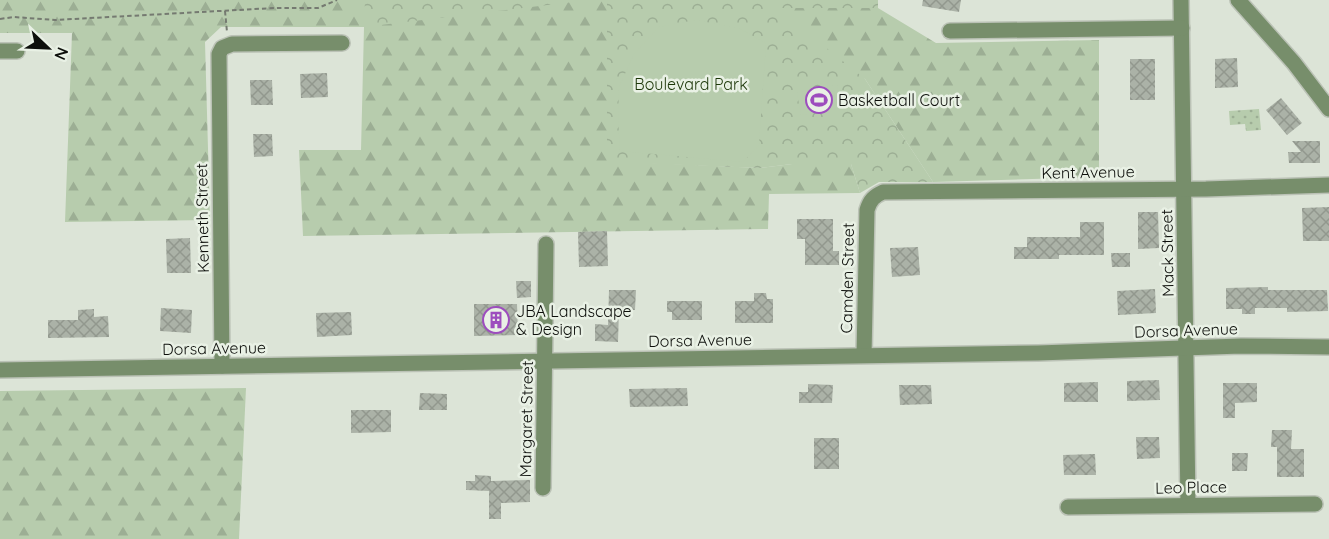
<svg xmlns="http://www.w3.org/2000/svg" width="1329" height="539" font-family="Quicksand,sans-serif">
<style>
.grass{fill:url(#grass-dots)}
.forest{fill:url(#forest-firs)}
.park{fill:url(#park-crowns)}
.pitch{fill:#b7ccad}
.building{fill:url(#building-cross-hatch)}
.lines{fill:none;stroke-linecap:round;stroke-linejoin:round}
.minor-casing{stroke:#bbc2b6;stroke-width:18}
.path{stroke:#757a71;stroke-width:2;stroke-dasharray:4.5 3;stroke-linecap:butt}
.minor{stroke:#778e6b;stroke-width:15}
.labels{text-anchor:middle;stroke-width:5;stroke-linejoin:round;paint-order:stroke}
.park-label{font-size:16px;fill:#1c3708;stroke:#e9f1e5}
.poi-label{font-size:16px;fill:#0d0f0b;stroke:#e9f1e5;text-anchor:start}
.street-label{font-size:16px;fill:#0d0f0b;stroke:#e9f1e5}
</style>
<defs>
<pattern id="grass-dots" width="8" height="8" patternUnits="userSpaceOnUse" patternTransform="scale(1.5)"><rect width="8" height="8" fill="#b7ccad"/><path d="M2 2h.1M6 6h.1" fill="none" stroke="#9cae94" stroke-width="1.8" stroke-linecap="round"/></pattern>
<pattern id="forest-firs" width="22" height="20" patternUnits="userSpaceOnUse" patternTransform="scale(1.5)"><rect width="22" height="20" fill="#b7ccad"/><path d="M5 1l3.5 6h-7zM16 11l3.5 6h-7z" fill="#9cae94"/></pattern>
<pattern id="park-crowns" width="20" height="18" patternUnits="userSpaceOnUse" patternTransform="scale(1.5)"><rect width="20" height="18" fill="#b7ccad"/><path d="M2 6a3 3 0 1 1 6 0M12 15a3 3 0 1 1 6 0" fill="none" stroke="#9cae94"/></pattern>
<pattern id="building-cross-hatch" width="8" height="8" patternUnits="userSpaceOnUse" patternTransform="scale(1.5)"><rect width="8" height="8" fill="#abb2a7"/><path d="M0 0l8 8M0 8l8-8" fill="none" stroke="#92988e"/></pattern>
</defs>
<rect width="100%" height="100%" fill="#dce4d7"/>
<!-- grass -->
<path class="grass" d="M1259,109L1261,130L1246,131L1245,124L1230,125L1229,111Z"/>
<!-- forest -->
<g class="forest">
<path d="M0,0H607V161L760,168L792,164H851L860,193L769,194L768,229L303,236L299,150H361L364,27H221L205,42L210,220L65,222L72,33H0Z"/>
<path d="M645,0H878V8L936,43L1099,40V177L933,182L865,79Z"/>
<path d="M246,388L239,539H0V391Z"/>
</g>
<!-- park -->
<g class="park">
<path d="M365,0H590L364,27Z"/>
<path d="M607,0H878V8H777L865,79L933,182H879L860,193L851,164H792L760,168L607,162Z"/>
</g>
<!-- pitch -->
<g class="pitch">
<path d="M695,20L740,29L766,43L759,145L743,162L620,151L618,119L619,87L634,54L659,27Z"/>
<path d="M837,85L841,108L801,115L797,93Z"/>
</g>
<!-- building -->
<g class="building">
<path d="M923,0H961L959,12L922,6Z"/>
<path d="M1237,58L1238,87L1215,88V59Z"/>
<rect x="1130" y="59" width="25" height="41"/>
<path d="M327,73L328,97L301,98L300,74Z"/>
<path d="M250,80H272L273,105H251Z"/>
<path d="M1281,98L1302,123L1287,135L1266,110Z"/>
<path d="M253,134H272L273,156L254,157Z"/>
<path d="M1292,141H1320V163H1289L1288,152H1301Z"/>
<path d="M1329,207V241H1303L1302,208Z"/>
<path d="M1138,212H1158L1159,248L1138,249Z"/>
<path d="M797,219H833V251H839V265H805V239H797Z"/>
<path d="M1080,222H1104V255H1059V259H1014V247H1027V237H1080Z"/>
<path d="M607,231L608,266L579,267L578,232Z"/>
<path d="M190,238L191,273H167L166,239Z"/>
<path d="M918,247L920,275L892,277L890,248Z"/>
<path d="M1111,253H1130V267H1112Z"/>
<path d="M516,281H531V297L517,298Z"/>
<path d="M1268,287V290H1327L1328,311L1287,312V308H1255V314H1242V309H1226V288Z"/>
<path d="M1155,289L1156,313L1118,315L1117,291Z"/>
<path d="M609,290H636L635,310H619L618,342L595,341V324L608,325Z"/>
<path d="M754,293H766L767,299H773V323H735V301H754Z"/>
<path d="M667,301H702V320H672V312H667Z"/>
<path d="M474,304H517L518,335L474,336Z"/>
<path d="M161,308L192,310L191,333L160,331Z"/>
<path d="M94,309V317L108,316L109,337L48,338V320H78V310Z"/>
<path d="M351,312L352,335L317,337L316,313Z"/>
<path d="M1159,380L1160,400L1127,401V381Z"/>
<path d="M1098,382V402H1064V383Z"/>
<path d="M1223,383H1257V402L1235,403V418H1223Z"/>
<path d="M808,384L833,385L832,403H799V392H808Z"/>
<path d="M899,385H931L932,404L900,405Z"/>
<path d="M687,388L688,406L630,407L629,389Z"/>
<path d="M420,393L447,394V410H419Z"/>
<path d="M351,410H391V432L351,433Z"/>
<path d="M1272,430H1292L1291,449H1304V477H1277V447H1271Z"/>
<path d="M1136,437H1159L1160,458L1137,459Z"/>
<rect x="814" y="438" width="25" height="31"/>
<path d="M1232,453H1248L1247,471H1232Z"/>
<path d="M1095,454L1096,475H1064L1063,455Z"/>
<path d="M475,475L491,476V481L530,480V502L501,503V519H489V491L466,490V481H475Z"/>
</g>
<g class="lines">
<defs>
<g id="minor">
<path d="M1181,0L1188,505"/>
<path d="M1238,0L1294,63L1329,109"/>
<path d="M950,31L1182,28"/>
<path d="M0,51H17"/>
<path d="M864,355L867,210C870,200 874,196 883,192L1206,189L1329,185"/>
<path d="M222,366L219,54L222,48L232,44L342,43"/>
<path d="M0,370L1038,353L1241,346L1329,347"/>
<path d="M543,488L546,244"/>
<path d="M1068,507L1315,504"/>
</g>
</defs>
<!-- minor casing -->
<use href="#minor" class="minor-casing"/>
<!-- path -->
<g class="path">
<path d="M225,11L227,32"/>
<path d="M0,19L14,17L55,20L274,8H318L337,0"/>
</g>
<!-- minor -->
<use href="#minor" class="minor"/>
</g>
<!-- icons -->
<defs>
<symbol id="stadium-ring" viewBox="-11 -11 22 22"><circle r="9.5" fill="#e9f1e5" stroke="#9d4dbe" stroke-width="1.5"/><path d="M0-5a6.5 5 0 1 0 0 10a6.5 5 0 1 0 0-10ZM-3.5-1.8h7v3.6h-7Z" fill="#9d4dbe"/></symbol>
<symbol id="building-ring" viewBox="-11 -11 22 22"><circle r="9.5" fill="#e9f1e5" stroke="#9d4dbe" stroke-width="1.5"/><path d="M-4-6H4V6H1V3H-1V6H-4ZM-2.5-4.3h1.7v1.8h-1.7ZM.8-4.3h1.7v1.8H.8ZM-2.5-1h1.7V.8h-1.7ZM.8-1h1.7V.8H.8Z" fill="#9d4dbe"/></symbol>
</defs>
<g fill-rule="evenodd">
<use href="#stadium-ring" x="804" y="85" width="30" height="30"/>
<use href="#building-ring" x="481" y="305" width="30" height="30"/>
</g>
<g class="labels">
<!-- park labels -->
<g class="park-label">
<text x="691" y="90">Boulevard Park</text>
</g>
<!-- poi labels -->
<g class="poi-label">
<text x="838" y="106">Basketball Court</text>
<text x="516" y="317">JBA Landscape<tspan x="516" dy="18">&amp; Design</tspan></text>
</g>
<!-- street labels -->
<g class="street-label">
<text transform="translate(1088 172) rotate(-1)" y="6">Kent Avenue</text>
<text transform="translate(202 218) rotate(-91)" y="6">Kenneth Street</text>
<text transform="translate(1167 253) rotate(-91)" y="6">Mack Street</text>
<text transform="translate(847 278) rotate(-89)" y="6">Camden Street</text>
<text transform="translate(1186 330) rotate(-2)" y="6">Dorsa Avenue</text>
<text transform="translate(700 340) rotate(-1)" y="6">Dorsa Avenue</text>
<text transform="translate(214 348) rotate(-1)" y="6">Dorsa Avenue</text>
<text transform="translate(526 419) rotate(-89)" y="6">Margaret Street</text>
<text transform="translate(1191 487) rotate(-1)" y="6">Leo Place</text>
</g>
</g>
<!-- north arrow -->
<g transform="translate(48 48) rotate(113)" stroke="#e9f1e5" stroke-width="4.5" paint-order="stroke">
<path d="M0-4.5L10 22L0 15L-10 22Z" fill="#0d0f0b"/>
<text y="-9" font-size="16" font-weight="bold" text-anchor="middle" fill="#0d0f0b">N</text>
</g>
</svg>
